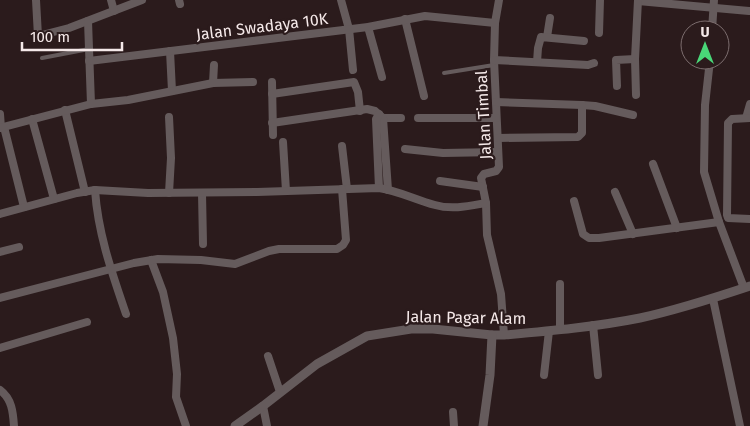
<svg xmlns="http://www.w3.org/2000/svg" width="750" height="426" font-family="'Fira Sans',sans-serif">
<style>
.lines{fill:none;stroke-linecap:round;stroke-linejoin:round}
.service{stroke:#655b5c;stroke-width:4}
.minor{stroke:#655b5c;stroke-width:8}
.tertiary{stroke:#655b5c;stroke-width:9}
.labels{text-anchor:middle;stroke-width:4.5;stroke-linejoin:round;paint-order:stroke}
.street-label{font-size:16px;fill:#f5e9e9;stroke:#2b1b1c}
</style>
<rect width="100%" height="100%" fill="#2b1b1c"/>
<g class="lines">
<!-- service -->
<g class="service">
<path d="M42,58L89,49"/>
<path d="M444,73L494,65"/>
</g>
<!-- minor -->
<g class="minor">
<path d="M36,0L38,36L69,28L142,0"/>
<path d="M111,0L114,11"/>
<path d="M179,0L180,4"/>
<path d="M341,0L349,29L353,70"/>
<path d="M499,0L495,23L494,60L499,167L496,171L484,174L481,178L486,203L487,235L501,294L504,335"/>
<path d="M638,1L749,11"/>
<path d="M405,19L424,96"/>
<path d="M88,21L91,104"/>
<path d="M368,27L382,77"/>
<path d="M712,30L714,0"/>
<path d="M599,33L600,0"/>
<path d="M547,37L550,18"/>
<path d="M170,51L172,91"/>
<path d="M494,60L588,65L594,63"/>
<path d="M710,60L705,105L704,172L719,222L744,288"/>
<path d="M89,61L368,27L425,16L495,23"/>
<path d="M537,62L538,48L541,37L584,41"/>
<path d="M272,82L273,135"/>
<path d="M213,83L214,65"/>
<path d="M617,86L616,60L635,59"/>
<path d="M272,94L354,82L358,92L360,111"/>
<path d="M636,95L635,59L638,0"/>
<path d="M496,102L582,105L595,106L633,115"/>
<path d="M65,110L85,192"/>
<path d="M0,114L1,128"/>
<path d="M169,117L171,158L169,193"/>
<path d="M378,118H401"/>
<path d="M418,118H496"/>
<path d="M746,118L750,104"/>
<path d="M750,118L732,119L728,123L727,215L728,218L750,219"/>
<path d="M32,119L54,199"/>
<path d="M272,123L367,109L375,111L383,118L388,190"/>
<path d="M4,127L24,207"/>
<path d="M0,128L91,104L128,100L213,83L253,82"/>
<path d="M498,138L578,137L582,133V105"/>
<path d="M283,142L286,191"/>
<path d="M342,146L347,189"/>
<path d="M405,149L443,153L498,152"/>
<path d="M653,164L677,228"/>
<path d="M440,181L483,187"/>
<path d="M379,188L376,119L379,114"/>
<path d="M95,190C98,234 112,273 126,314"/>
<path d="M615,192L633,234"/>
<path d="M202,193L203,244"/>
<path d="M574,201L583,234L589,238H599L719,222"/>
<path d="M0,214L77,193L95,190L148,193L257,192L379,188C399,191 416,200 435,205C452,210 469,206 486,203"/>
<path d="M0,252L19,247"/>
<path d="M151,260L163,292L173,338L177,374L176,397L186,426"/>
<path d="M560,284V329"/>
<path d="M0,298L134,263L158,259L201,260L235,264L269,251L279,249H337L343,245L346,240L342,189"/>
<path d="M713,299L740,426"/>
<path d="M593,325L598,375"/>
<path d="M0,348L87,322"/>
<path d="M268,356L280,392"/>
<path d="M544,375L549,331"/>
<path d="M0,390C12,399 13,412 14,426"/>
<path d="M263,406L267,426"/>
<path d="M453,412L454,426"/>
</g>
<!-- tertiary -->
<g class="tertiary">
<path d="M235,426L263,406L317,364L367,336L411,329H433L492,335H504C549,331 595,327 640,318C677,310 714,298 750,286"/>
<path d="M483,426L490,375L492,335"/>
</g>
</g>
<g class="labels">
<!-- street labels -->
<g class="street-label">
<text transform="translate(262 26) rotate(-7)" y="6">Jalan Swadaya 10K</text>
<text transform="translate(483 115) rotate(-93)" y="6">Jalan Timbal</text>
<text transform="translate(466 317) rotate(1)" y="6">Jalan Pagar Alam</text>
</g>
</g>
<!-- north arrow -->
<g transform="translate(705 45)"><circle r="24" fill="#2b1b1c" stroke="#7c6d6e"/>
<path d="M0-4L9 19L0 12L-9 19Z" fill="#49d778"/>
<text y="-8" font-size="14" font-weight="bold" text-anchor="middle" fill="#f5e9e9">U</text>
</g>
<!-- scale -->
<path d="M22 42v8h100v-8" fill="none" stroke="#f5e9e9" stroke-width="2.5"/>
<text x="30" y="42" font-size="15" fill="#f5e9e9" stroke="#2b1b1c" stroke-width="4" paint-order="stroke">100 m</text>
</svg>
